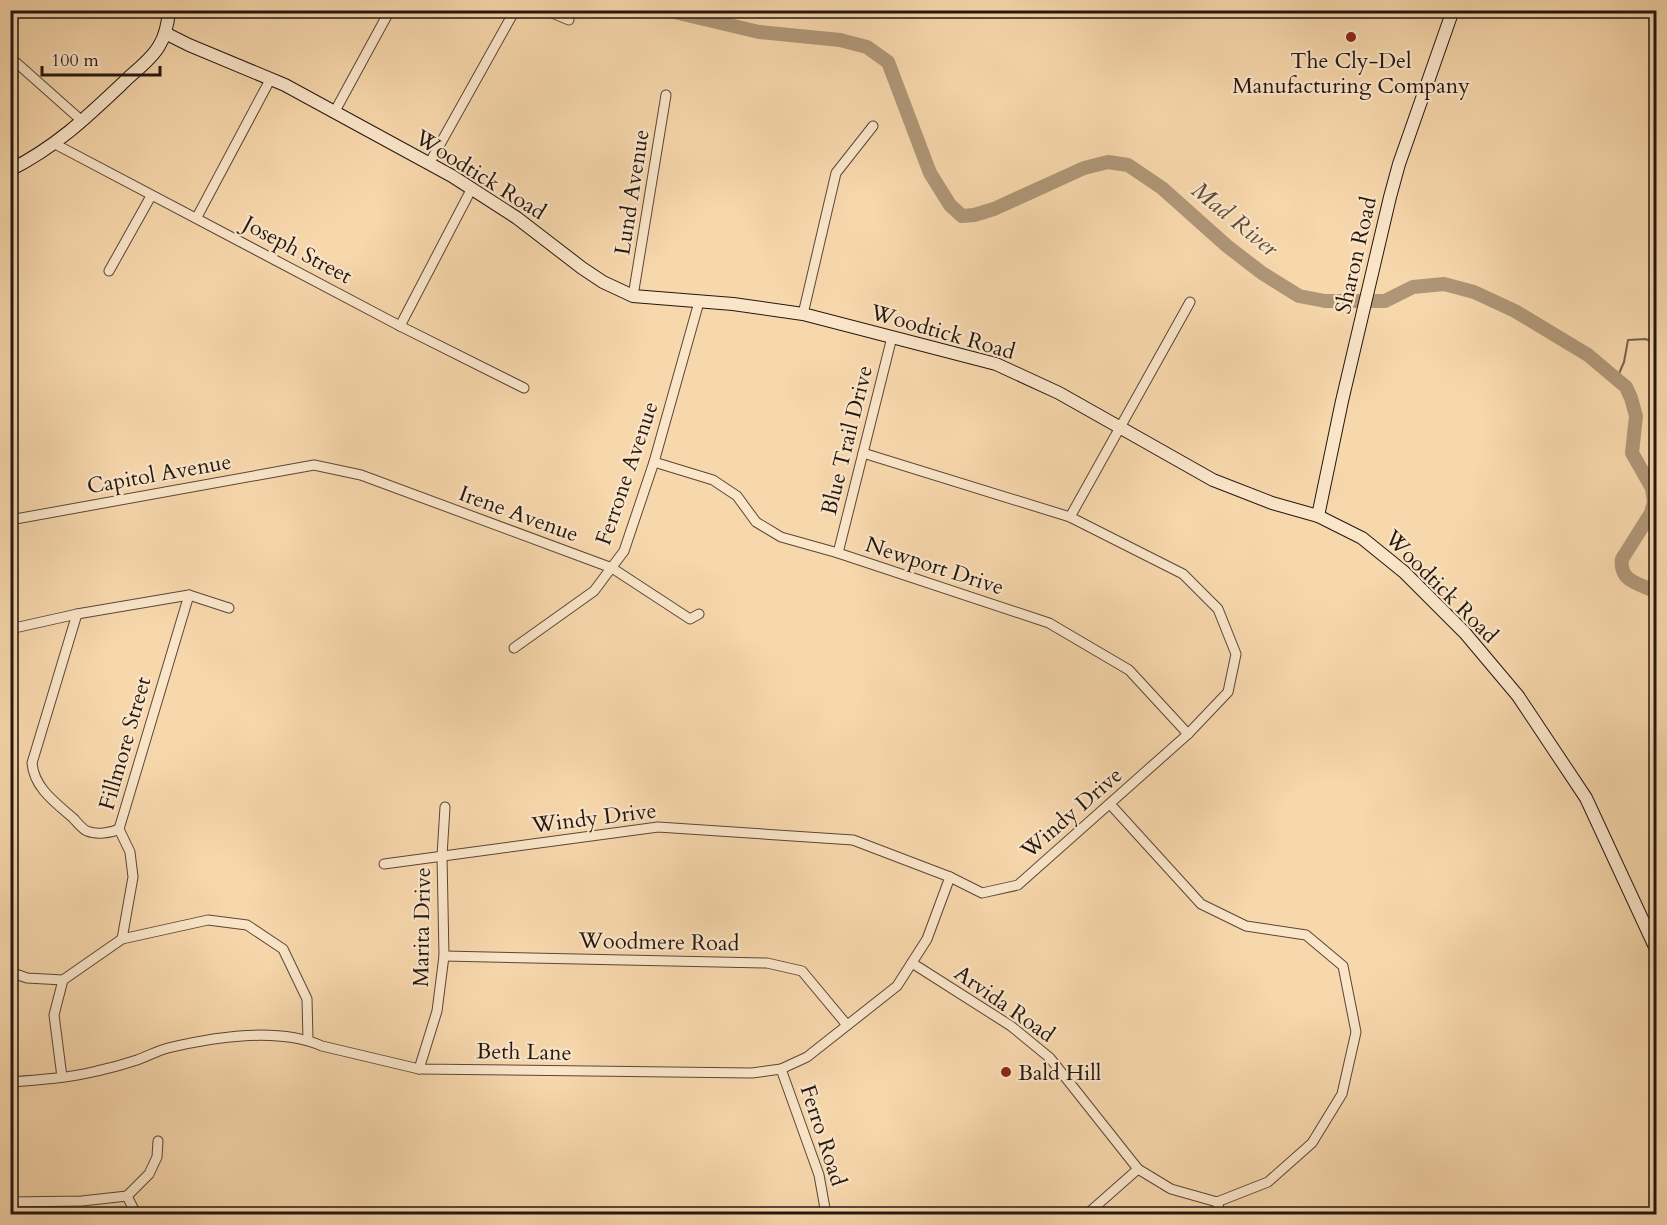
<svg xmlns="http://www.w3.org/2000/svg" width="1667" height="1225" font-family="Cardo,serif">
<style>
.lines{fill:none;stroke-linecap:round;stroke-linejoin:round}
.stream{stroke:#77634d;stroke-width:2}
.river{stroke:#af9677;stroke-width:14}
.street-casing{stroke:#594736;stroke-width:11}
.secondary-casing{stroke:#24170f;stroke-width:14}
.street{stroke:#fae5c9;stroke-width:9}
.secondary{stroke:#fae5c9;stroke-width:12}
.poi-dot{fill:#8f2418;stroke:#fae5c9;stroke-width:2}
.labels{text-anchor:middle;stroke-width:4.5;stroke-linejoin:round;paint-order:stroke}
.poi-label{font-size:22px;fill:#24170f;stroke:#fae5c9}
.street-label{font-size:22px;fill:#24170f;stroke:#fae5c9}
.water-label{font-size:24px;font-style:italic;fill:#5c4a39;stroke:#fae5c9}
</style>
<rect width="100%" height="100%" fill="#f7d7ac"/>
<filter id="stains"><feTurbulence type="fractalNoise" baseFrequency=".00333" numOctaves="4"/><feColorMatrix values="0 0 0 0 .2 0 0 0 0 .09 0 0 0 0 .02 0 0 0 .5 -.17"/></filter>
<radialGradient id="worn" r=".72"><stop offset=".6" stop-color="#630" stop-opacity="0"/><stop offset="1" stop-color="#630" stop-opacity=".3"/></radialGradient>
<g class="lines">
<!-- stream -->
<path class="stream" d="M1617,378L1624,362L1628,340L1646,339L1656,345"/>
<!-- river -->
<path class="river" d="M666,10L759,32L840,40L867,47L888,62L930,173L950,205L962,216L974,215L994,209L1084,168L1108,162L1128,165L1162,188L1227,246L1262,273L1299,296L1325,301H1385L1413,287L1444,284L1474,292L1515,311L1588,355L1626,387L1631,398L1636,416L1632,453L1652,488L1654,502L1651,513L1622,559C1619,582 1639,583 1656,592"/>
<defs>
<g id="street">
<path d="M545,10L569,20"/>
<path d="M10,57L82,121"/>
<path d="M335,111L390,10"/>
<path d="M55,144L400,326L524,388"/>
<path d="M429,164L515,10"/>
<path d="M197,217L271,78"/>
<path d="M109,271L151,196"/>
<path d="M633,296L666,95"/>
<path d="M803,314L836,173L873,126"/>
<path d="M400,326L472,188"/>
<path d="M654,462L713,480L737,496L756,522L781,537L838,553L1049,623L1129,670L1188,734"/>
<path d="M1070,517L1190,302"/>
<path d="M10,520L314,465L361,475L612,568L690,619L699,614"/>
<path d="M838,553L892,337"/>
<path d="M77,614L32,763C34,788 56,803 73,818C77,822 82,829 87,831C96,835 111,833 119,829"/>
<path d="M10,629L77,614L189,595L229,608"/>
<path d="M514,648L594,591L624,551L654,462L699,302"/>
<path d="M384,864L658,827L853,840L950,877L982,893L1018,885L1188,734L1228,692L1236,654L1218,609L1183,574L1070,517L863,453"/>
<path d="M122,939L133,877L130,852L119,829L189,595"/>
<path d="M444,956L767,963L802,971L847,1025"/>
<path d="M912,963L1011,1026L1050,1058L1138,1169L1171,1189L1217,1202L1268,1182L1312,1143L1342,1094L1356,1032L1343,966L1306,935L1246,926L1201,904L1110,804"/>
<path d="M10,972L27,978L63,980L122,939L208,920L247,925L283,949L307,999L308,1040"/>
<path d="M419,1069L437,1011L444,956L442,856L445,807"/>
<path d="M781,1069L819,1175L826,1214"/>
<path d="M62,1077L54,1015L63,980"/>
<path d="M10,1082C39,1080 69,1078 97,1071C111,1068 125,1064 137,1060C148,1056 157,1051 168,1048C213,1037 278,1027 322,1046L419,1069L752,1073L781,1069L807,1057L897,986L927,939L950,877"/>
<path d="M127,1196L136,1214"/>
<path d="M10,1202L82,1201L127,1196L149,1174L157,1157L158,1141"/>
<path d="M1217,1202L1221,1214"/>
<path d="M1087,1214L1138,1169"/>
</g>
<g id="secondary">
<path d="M165,33L189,45L285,85L452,176L517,218L582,268L603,282L633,296L733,304L803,314L996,364L1059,393L1213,480L1272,503L1318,516L1362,538L1404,572L1465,633L1518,696L1586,798L1656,949"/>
<path d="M10,170C57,146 86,118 124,82C135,71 151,60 159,46C166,35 168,23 169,10"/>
<path d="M1318,516L1342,401L1390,197L1399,164L1453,10"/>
</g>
</defs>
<!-- street casing -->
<use href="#street" class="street-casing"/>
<!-- secondary casing -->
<use href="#secondary" class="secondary-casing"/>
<!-- street -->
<use href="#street" class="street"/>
<!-- secondary -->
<use href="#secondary" class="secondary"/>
</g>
<!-- markers -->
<g class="poi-dot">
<circle cx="1351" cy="37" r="6"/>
<circle cx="1006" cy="1072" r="6"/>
</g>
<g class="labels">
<!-- poi labels -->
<g class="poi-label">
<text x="1351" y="68">The Cly-Del<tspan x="1351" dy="25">Manufacturing Company</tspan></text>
<text x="1018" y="1080" text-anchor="start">Bald Hill</text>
</g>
<!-- street labels -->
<g class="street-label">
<text transform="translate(481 174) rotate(32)" y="8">Woodtick Road</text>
<text transform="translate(631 192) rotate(-81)" y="8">Lund Avenue</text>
<text transform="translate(298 249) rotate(28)" y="8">Joseph Street</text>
<text transform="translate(1355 255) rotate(-77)" y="8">Sharon Road</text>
<text transform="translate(943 331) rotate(16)" y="8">Woodtick Road</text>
<text transform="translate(846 440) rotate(-76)" y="8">Blue Trail Drive</text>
<text transform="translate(159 473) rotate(-10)" y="8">Capitol Avenue</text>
<text transform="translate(626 473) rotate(-71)" y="8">Ferrone Avenue</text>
<text transform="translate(519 513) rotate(20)" y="8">Irene Avenue</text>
<text transform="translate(935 565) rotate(18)" y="8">Newport Drive</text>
<text transform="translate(1442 586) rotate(45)" y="8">Woodtick Road</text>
<text transform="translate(124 743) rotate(-74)" y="8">Fillmore Street</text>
<text transform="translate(1071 812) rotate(-41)" y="8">Windy Drive</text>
<text transform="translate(594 817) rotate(-7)" y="8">Windy Drive</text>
<text transform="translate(421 927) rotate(-89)" y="8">Marita Drive</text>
<text transform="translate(659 941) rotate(1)" y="8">Woodmere Road</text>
<text transform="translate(1005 1003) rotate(35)" y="8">Arvida Road</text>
<text transform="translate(524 1051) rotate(1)" y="8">Beth Lane</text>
<text transform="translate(824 1135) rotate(72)" y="8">Ferro Road</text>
</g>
<!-- water labels -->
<g class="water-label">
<text transform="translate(1235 219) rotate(39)" y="8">Mad River</text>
</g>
</g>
<!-- margin -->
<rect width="1667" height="1225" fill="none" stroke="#f7d7ac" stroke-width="36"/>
<rect x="12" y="12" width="1643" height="1201" fill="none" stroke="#24170f" stroke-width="3"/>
<rect x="18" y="18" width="1631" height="1189" fill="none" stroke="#24170f" stroke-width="1.5"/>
<!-- scale -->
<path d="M42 66v9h118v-9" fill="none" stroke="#24170f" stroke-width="3"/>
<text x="51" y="66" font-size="18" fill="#24170f" stroke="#fae5c9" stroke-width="4.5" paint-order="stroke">100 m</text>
<rect width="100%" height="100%" filter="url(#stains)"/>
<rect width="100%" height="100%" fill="url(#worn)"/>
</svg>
